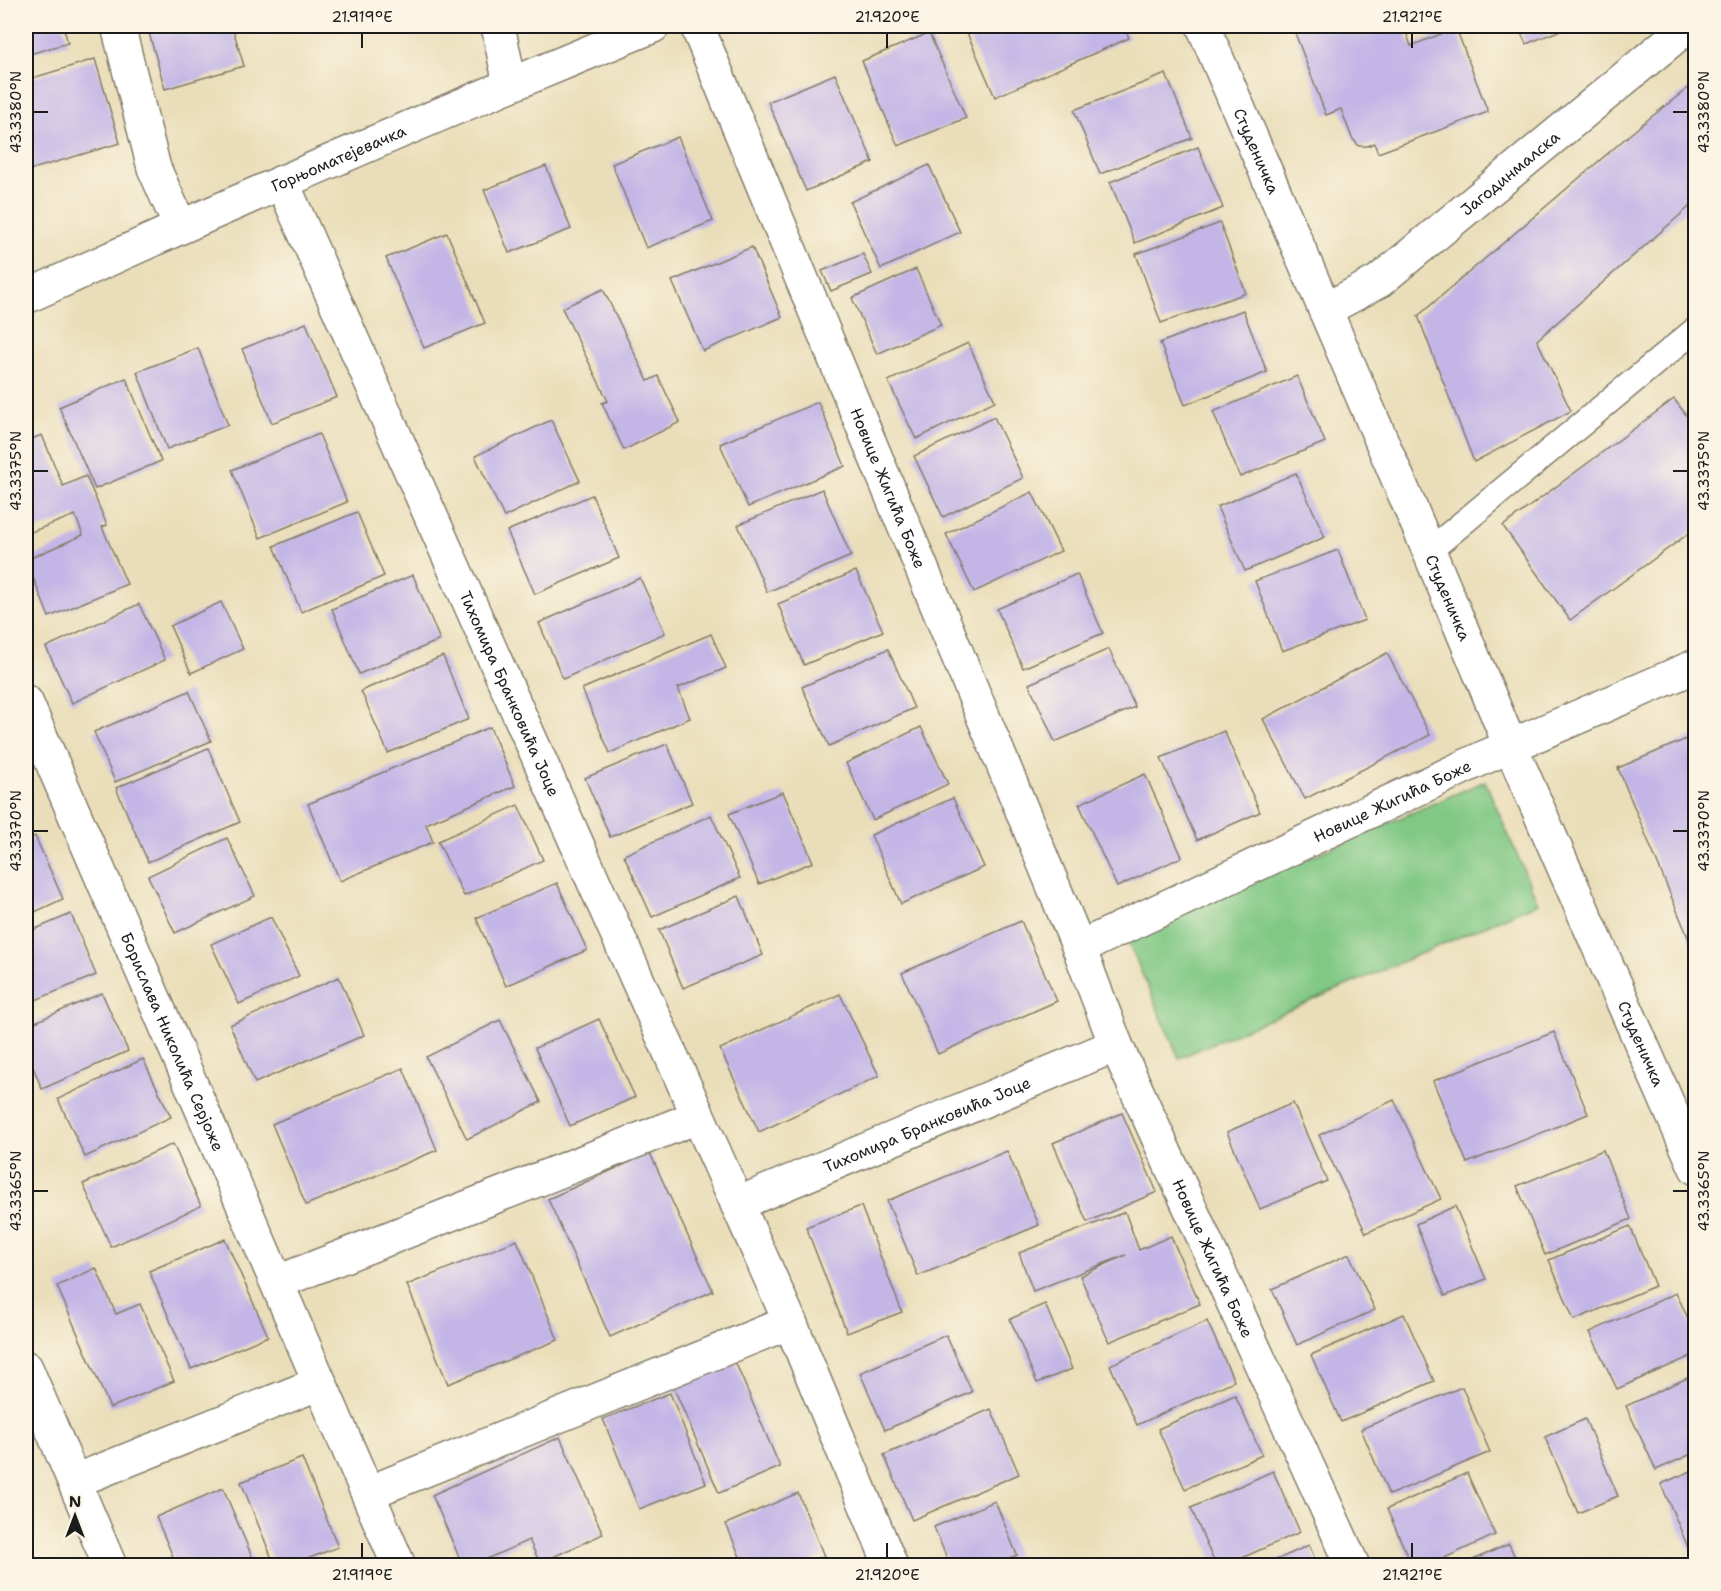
<svg xmlns="http://www.w3.org/2000/svg" width="1721" height="1591" font-family="'Shantell Sans',sans-serif">
<style>
.green{fill:#80c884;stroke:#4e7250;stroke-width:1.5}
.building{fill:#c3b5e6}
.lines{fill:none;stroke-linecap:round;stroke-linejoin:round}
.service-casing{stroke:#837d6b;stroke-width:27}
.minor-casing{stroke:#837d6b;stroke-width:36}
.service{stroke:#fff;stroke-width:24}
.minor{stroke:#fff;stroke-width:33}
.ticks{fill:none;stroke:#1c1c1c;stroke-width:2}
.labels{text-anchor:middle;stroke-width:5;stroke-linejoin:round;paint-order:stroke}
.street-label{font-size:16px;fill:#1c1c1c;stroke:#fcf5e5}
.neatline{fill:none;stroke:#1c1c1c;stroke-width:2}
.ticks-label{font-size:15px;text-anchor:middle;fill:#1c1c1c}
</style>
<rect width="100%" height="100%" fill="#fcf5e5"/>
<filter id="ink" filterUnits="userSpaceOnUse"><feTurbulence type="fractalNoise" baseFrequency=".0167" numOctaves="2"/><feDisplacementMap in="SourceGraphic" scale="12" xChannelSelector="R" yChannelSelector="G"/><feConvolveMatrix kernelMatrix="1 2 1 2 8 2 1 2 1" color-interpolation-filters="sRGB"/></filter>
<filter id="wash" filterUnits="userSpaceOnUse"><feTurbulence type="fractalNoise" baseFrequency=".008" numOctaves="4" result="noise"/><feDisplacementMap in="SourceGraphic" scale="24" xChannelSelector="R" yChannelSelector="G"/><feGaussianBlur stdDeviation="1.35" result="paint"/><feColorMatrix in="noise" values="0 0 0 0 0 0 0 0 0 0 0 0 0 0 0 0 0 1.4 0 .05"/><feComposite in="paint" operator="in"/></filter>
<g filter="url(#wash)">
<rect width="100%" height="100%" fill="#eadeba"/>
<!-- green -->
<path class="green" d="M1485,781L1538,903L1179,1058L1126,937Z"/>
<g id="blocks">
<!-- building -->
<g class="building">
<path d="M26,26H63L68,43L26,55Z"/>
<path d="M147,26H232L244,66L165,89Z"/>
<path d="M964,26H1124L1129,38L995,97Z"/>
<path d="M1307,26H1404L1411,46L1456,28L1488,112L1378,153L1374,143L1368,146H1359L1352,138L1341,109L1326,115L1294,30Z"/>
<path d="M1518,26H1571L1526,44Z"/>
<path d="M929,33L966,118L898,146L862,61Z"/>
<path d="M95,59L120,143L26,171V80Z"/>
<path d="M835,74L873,162L806,191L768,102Z"/>
<path d="M1166,74L1192,138L1100,174L1074,110Z"/>
<path d="M1696,82V201L1537,340L1571,411L1474,462L1418,316L1641,125Z"/>
<path d="M678,137L713,221L646,248L612,164Z"/>
<path d="M1198,147L1223,208L1135,243L1110,182Z"/>
<path d="M929,165L960,232L881,269L850,202Z"/>
<path d="M546,166L571,229L509,253L484,190Z"/>
<path d="M1220,223L1246,293L1161,323L1136,254Z"/>
<path d="M447,233L485,323L424,348L386,258Z"/>
<path d="M752,247L782,317L703,351L672,281Z"/>
<path d="M863,254L872,274L831,291L822,271Z"/>
<path d="M916,269L941,325L877,354L852,298Z"/>
<path d="M603,289L648,381L658,376L680,422L624,450L602,403L608,401L562,308Z"/>
<path d="M1243,310L1267,372L1185,405L1160,343Z"/>
<path d="M306,323L337,397L272,423L242,349Z"/>
<path d="M968,343L995,401L916,439L888,381Z"/>
<path d="M198,348L228,425L167,449L137,372Z"/>
<path d="M1297,376L1325,442L1240,477L1213,412Z"/>
<path d="M126,378L161,461L95,489L59,407Z"/>
<path d="M1674,399L1696,428V528L1570,620L1503,526Z"/>
<path d="M818,402L845,466L748,507L720,444Z"/>
<path d="M994,417L1023,478L943,517L914,456Z"/>
<path d="M551,420L580,481L504,517L475,456Z"/>
<path d="M319,434L347,502L260,538L232,470Z"/>
<path d="M42,435L63,486L86,476L107,525L102,527L127,584L49,617L26,560L83,535L75,515L26,534V441Z"/>
<path d="M1296,473L1325,537L1245,571L1217,507Z"/>
<path d="M822,489L851,556L767,592L738,525Z"/>
<path d="M1032,492L1061,551L974,592L946,534Z"/>
<path d="M592,495L619,558L535,594L507,531Z"/>
<path d="M357,512L384,576L301,612L274,546Z"/>
<path d="M1338,550L1365,620L1282,651L1255,581Z"/>
<path d="M856,571L883,631L804,665L778,604Z"/>
<path d="M1077,574L1103,633L1023,668L997,609Z"/>
<path d="M413,575L440,640L359,674L332,609Z"/>
<path d="M640,578L665,633L563,679L539,623Z"/>
<path d="M221,602L243,649L191,673L170,626Z"/>
<path d="M139,604L165,660L72,703L46,647Z"/>
<path d="M711,634L726,668L678,688L690,718L610,753L582,689Z"/>
<path d="M888,649L914,708L829,746L802,687Z"/>
<path d="M1109,649L1135,707L1055,742L1029,684Z"/>
<path d="M1387,653L1430,735L1305,799L1263,719Z"/>
<path d="M443,656L469,719L388,753L361,691Z"/>
<path d="M189,691L211,741L115,782L94,732Z"/>
<path d="M490,727L515,786L426,824L433,842L340,881L308,804Z"/>
<path d="M921,727L948,784L873,820L846,763Z"/>
<path d="M1224,731L1260,812L1197,840L1161,758Z"/>
<path d="M1696,735V954H1695L1618,768Z"/>
<path d="M667,744L692,803L610,837L585,778Z"/>
<path d="M208,748L240,822L148,862L116,788Z"/>
<path d="M1145,774L1182,857L1117,887L1079,804Z"/>
<path d="M783,792L813,862L759,884L729,814Z"/>
<path d="M953,798L984,867L901,904L871,835Z"/>
<path d="M518,805L543,860L464,896L438,841Z"/>
<path d="M711,815L740,878L652,917L624,855Z"/>
<path d="M35,836L63,899L26,916V840Z"/>
<path d="M227,838L255,896L175,933L148,876Z"/>
<path d="M557,883L587,950L506,986L476,918Z"/>
<path d="M739,896L763,955L683,988L659,930Z"/>
<path d="M71,914L96,975L26,1004V933Z"/>
<path d="M271,917L299,976L239,1004L211,944Z"/>
<path d="M1021,921L1057,1001L938,1054L902,973Z"/>
<path d="M339,977L364,1035L255,1083L230,1025Z"/>
<path d="M102,993L128,1051L42,1089L26,1050V1026Z"/>
<path d="M840,994L879,1076L759,1132L720,1049Z"/>
<path d="M599,1019L635,1097L570,1126L535,1048Z"/>
<path d="M500,1020L541,1102L467,1139L426,1057Z"/>
<path d="M1554,1032L1588,1114L1467,1163L1433,1081Z"/>
<path d="M143,1059L171,1117L85,1157L58,1099Z"/>
<path d="M403,1068L437,1150L306,1205L272,1124Z"/>
<path d="M1394,1100L1441,1199L1366,1233L1319,1135Z"/>
<path d="M1293,1103L1327,1181L1260,1209L1227,1132Z"/>
<path d="M1122,1113L1157,1192L1087,1222L1053,1143Z"/>
<path d="M173,1144L201,1206L111,1247L83,1184Z"/>
<path d="M1603,1150L1631,1219L1545,1255L1517,1186Z"/>
<path d="M1007,1151L1039,1225L918,1276L887,1201Z"/>
<path d="M650,1153L713,1291L610,1337L548,1199Z"/>
<path d="M861,1206L902,1312L847,1333L806,1227Z"/>
<path d="M1455,1206L1486,1279L1445,1296L1416,1224Z"/>
<path d="M1125,1212L1139,1250L1171,1236L1200,1304L1109,1342L1080,1276L1126,1255L1033,1291L1019,1253Z"/>
<path d="M1630,1226L1655,1286L1574,1320L1549,1260Z"/>
<path d="M225,1239L268,1336L191,1369L149,1271Z"/>
<path d="M517,1240L558,1340L448,1384L407,1285Z"/>
<path d="M1349,1254L1375,1310L1297,1345L1272,1289Z"/>
<path d="M96,1268L116,1314L140,1304L174,1381L110,1408L57,1286Z"/>
<path d="M1676,1293L1696,1335V1354L1617,1389L1590,1332Z"/>
<path d="M1045,1304L1072,1369L1037,1383L1010,1319Z"/>
<path d="M1404,1314L1434,1381L1341,1422L1311,1355Z"/>
<path d="M1207,1321L1234,1381L1137,1425L1110,1365Z"/>
<path d="M946,1335L972,1392L885,1430L860,1373Z"/>
<path d="M731,1352L780,1467L719,1493L670,1379Z"/>
<path d="M1696,1374V1452L1656,1470L1626,1406Z"/>
<path d="M1462,1387L1490,1452L1389,1495L1361,1429Z"/>
<path d="M670,1393L706,1483L639,1509L603,1419Z"/>
<path d="M1235,1395L1262,1455L1185,1489L1158,1429Z"/>
<path d="M991,1409L1019,1474L912,1520L884,1455Z"/>
<path d="M1585,1419L1618,1496L1578,1513L1545,1437Z"/>
<path d="M560,1437L603,1534L540,1563L529,1540L471,1566H463L432,1495Z"/>
<path d="M302,1458L338,1547L289,1566H275L241,1482Z"/>
<path d="M1696,1469V1549L1690,1552L1661,1484Z"/>
<path d="M1273,1471L1300,1532L1224,1566H1216L1191,1508Z"/>
<path d="M1467,1473L1495,1535L1427,1566H1412L1387,1509Z"/>
<path d="M223,1488L256,1566H177L156,1517Z"/>
<path d="M798,1493L824,1556L803,1566H744L726,1524Z"/>
<path d="M995,1501L1017,1555L990,1566H950L934,1527Z"/>
<path d="M1509,1544L1519,1566H1459Z"/>
<path d="M1309,1545L1318,1566H1263Z"/>
</g>
</g>
</g>
<g filter="url(#ink)">
<use href="#blocks" fill-opacity="0" stroke="#837d6b" stroke-width="1.5"/>
<g class="lines">
<defs>
<path id="service" d="M1429,551L1696,329"/>
<g id="minor">
<path d="M118,26L154,168L180,226"/>
<path d="M498,26L510,84"/>
<path id="s1" d="M697,26L1079,948L1116,1045L1353,1566"/>
<path id="s2" d="M1203,26L1429,551L1510,745L1696,1168"/>
<path id="s3" d="M282,182L790,1322L891,1566"/>
<path id="s4" d="M26,297C233,202 442,112 653,26"/>
<path id="s5" d="M1325,310L1379,281L1688,26"/>
<path id="s6" d="M26,702L399,1566"/>
<path id="s7" d="M1079,948L1483,758L1696,666"/>
<path id="s8" d="M737,1204L1116,1045"/>
<path d="M278,1282L697,1117"/>
<path d="M26,1368L110,1566"/>
<path d="M75,1481L320,1383"/>
<path d="M368,1493L790,1322"/>
</g>
</defs>
<!-- service casing -->
<use href="#service" class="service-casing"/>
<!-- minor casing -->
<use href="#minor" class="minor-casing"/>
<!-- service -->
<use href="#service" class="service"/>
<!-- minor -->
<use href="#minor" class="minor"/>
</g>
</g>
<!-- ticks -->
<path class="ticks" d="M362,33V48M887,33V48M1412,33V48M33,112H48M1673,112H1688M33,471H48M1673,471H1688M33,831H48M1673,831H1688M33,1191H48M1673,1191H1688M362,1543V1558M887,1543V1558M1412,1543V1558"/>
<g class="labels">
<!-- street labels -->
<g class="street-label">
<text dy="6" stroke="none"><textPath href="#s2" startOffset="136">Студеничка</textPath></text>
<text dy="6" stroke="none"><textPath href="#s4" startOffset="342">Горњоматејевачка</textPath></text>
<text dy="6" stroke="none"><textPath href="#s5" startOffset="231">Јагодинмалска</textPath></text>
<text dy="6" stroke="none"><textPath href="#s1" startOffset="500">Новице Жигића Боже</textPath></text>
<text dy="6" stroke="none"><textPath href="#s2" startOffset="622">Студеничка</textPath></text>
<text dy="6" stroke="none"><textPath href="#s3" startOffset="560">Тихомира Бранковића Јоце</textPath></text>
<text dy="6" stroke="none"><textPath href="#s7" startOffset="346">Новице Жигића Боже</textPath></text>
<text dy="6" stroke="none"><textPath href="#s6" startOffset="370">Борислава Николића Серјоже</textPath></text>
<text dy="6" stroke="none"><textPath href="#s2" startOffset="1108">Студеничка</textPath></text>
<text dy="6" stroke="none"><textPath href="#s8" startOffset="206">Тихомира Бранковића Јоце</textPath></text>
<text dy="6" stroke="none"><textPath href="#s1" startOffset="1336">Новице Жигића Боже</textPath></text>
</g>
</g>
<!-- margin -->
<rect width="1721" height="1591" fill="none" stroke="#fcf5e5" stroke-width="66"/>
<!-- north arrow -->
<g transform="translate(75 1516)" stroke="#fcf5e5" stroke-width="4.5" paint-order="stroke">
<path d="M0-4.5L10 22L0 15L-10 22Z" fill="#1c1c1c"/>
<text y="-9" font-size="16" font-weight="bold" text-anchor="middle" fill="#1c1c1c">N</text>
</g>
<rect x="33" y="33" width="1655" height="1525" class="neatline"/>
<g class="ticks-label">
<text x="362" y="22">21.919°E</text>
<text x="887" y="22">21.920°E</text>
<text x="1412" y="22">21.921°E</text>
<text transform="translate(16 112) rotate(-90)" y="5">43.3380°N</text>
<text transform="translate(1704 112) rotate(-90)" y="5">43.3380°N</text>
<text transform="translate(16 471) rotate(-90)" y="5">43.3375°N</text>
<text transform="translate(1704 471) rotate(-90)" y="5">43.3375°N</text>
<text transform="translate(16 831) rotate(-90)" y="5">43.3370°N</text>
<text transform="translate(1704 831) rotate(-90)" y="5">43.3370°N</text>
<text transform="translate(16 1191) rotate(-90)" y="5">43.3365°N</text>
<text transform="translate(1704 1191) rotate(-90)" y="5">43.3365°N</text>
<text x="362" y="1580">21.919°E</text>
<text x="887" y="1580">21.920°E</text>
<text x="1412" y="1580">21.921°E</text>
</g>
</svg>
